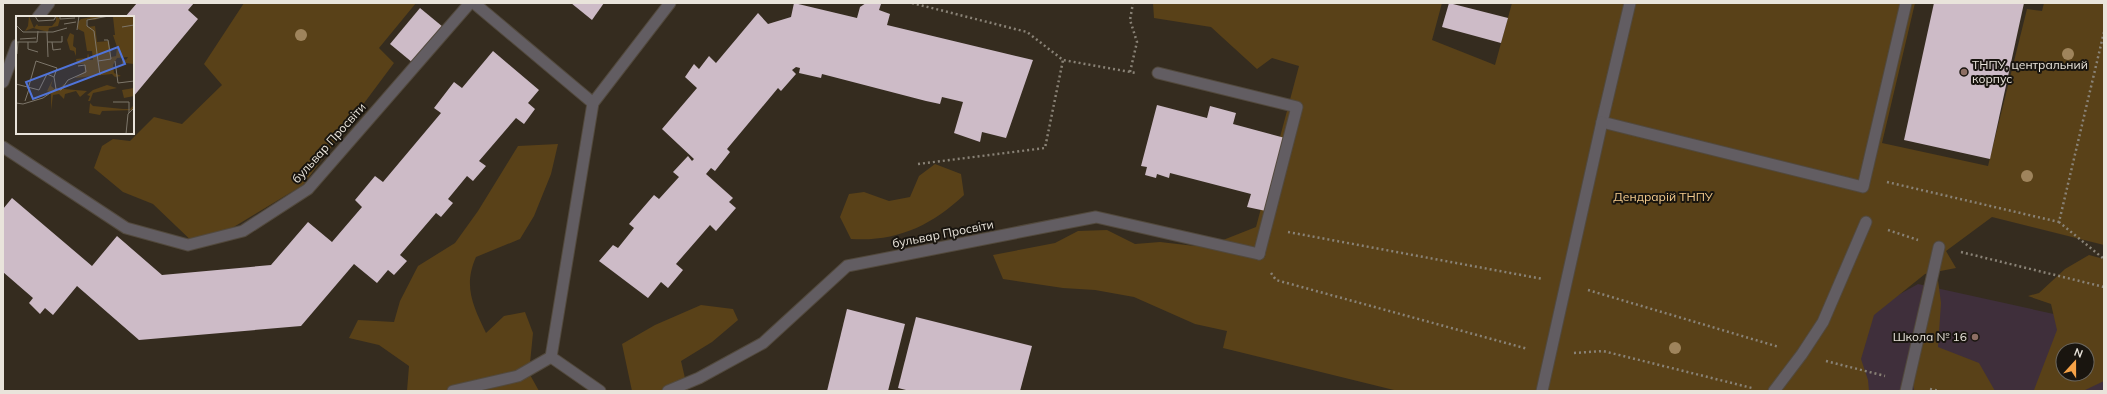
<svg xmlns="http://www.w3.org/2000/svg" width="2107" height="394" font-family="Mulish,sans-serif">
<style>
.education{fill:#3f2f3b;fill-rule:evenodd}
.green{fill:#594118;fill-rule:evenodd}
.building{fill:#cdbbc7}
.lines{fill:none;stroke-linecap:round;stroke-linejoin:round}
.service-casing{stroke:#52493d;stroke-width:13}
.minor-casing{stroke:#52493d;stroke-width:13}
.path{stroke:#898276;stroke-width:2.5;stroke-dasharray:2 3;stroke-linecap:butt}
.service{stroke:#625d62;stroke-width:11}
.minor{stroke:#625d62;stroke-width:11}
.tree{fill:#9f845c}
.education-dot{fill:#8d6e63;stroke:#19150f;stroke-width:1.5}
.labels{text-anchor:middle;stroke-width:4;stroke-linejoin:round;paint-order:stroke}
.poi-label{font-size:12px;fill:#e9e4db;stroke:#19150f;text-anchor:start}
.street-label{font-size:12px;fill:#e9e4db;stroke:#19150f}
.park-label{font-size:12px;fill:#f5cc8e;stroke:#19150f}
.inset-road{fill:none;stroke:#7d766a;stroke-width:1}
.view{fill:#5074d9;fill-opacity:0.15;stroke:#5074d9;stroke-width:2}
.inset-edge{fill:none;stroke:#e9e4db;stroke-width:2}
</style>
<rect width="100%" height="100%" fill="#352c1f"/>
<!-- education -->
<path class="education" d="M1918,284L2104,325V391H1820L1857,318ZM2063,350H2087V374H2063Z"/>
<!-- green -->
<g class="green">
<path d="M244,3H416L379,48L394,63L303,185L199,248L153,204L123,192L94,168L102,146L113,139L130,141L154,117L182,124L222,85L204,64Z"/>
<path d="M1153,3H1442L1432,40L1495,65L1512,3H1915L1882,143L1988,166L2027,9L2042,11L2044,3H2104V245L1992,217L1946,251L1956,268L1925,274L1874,315L1861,359L1868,380L1869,391H1398L1223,348L1227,331L1195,324L1134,297L1095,290L1063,288L1003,279L993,255L1055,243L1078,231L1107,230L1135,244L1160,242L1195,246L1213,244L1256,227L1299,66L1272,58L1257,69L1211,27L1154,18Z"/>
<path d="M558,144L551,174L534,216L520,239L476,257C463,286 473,306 486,333L504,316L525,312L533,333L529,373L539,391H407L409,366L379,345L349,338L358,320L394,322L400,301L418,266L455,243L478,211L518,146Z"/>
<path d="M935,164L961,174L964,195C931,226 896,242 851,239L840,217L849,194L864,192L889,201L910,197L919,176Z"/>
<path d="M2089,255L2104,259V381L2083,391H2037L2034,390L2057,330L2051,304L2028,296L2039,293L2065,269ZM2063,350H2087V374H2063Z"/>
<path d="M1938,280L1941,303L1938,347L1979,363L1995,391H1914L1913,362L1926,339L1920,314Z"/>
<path d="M701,305L733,309L738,320L712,342L681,361L688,391H632L622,344L655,325Z"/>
</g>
<!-- building -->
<g class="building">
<path d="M137,3H194L188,10L198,19L133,97V17H125Z"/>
<path d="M571,3H604L592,20Z"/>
<path d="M794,3L857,18L860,7L866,3H877L881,4L879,10L890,14L887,25L1033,60L1006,138L982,132L980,142L954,133L963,102L942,97L940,104L926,101L822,74L821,78L799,73L800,68L796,67L792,70L796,74L781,91L778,88L727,149L730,152L715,171L711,168L706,174L733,198L729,202L736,208L716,231L710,225L676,264L683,270L668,288L661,282L648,298L599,261L613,245L618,248L634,228L629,224L654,195L659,199L679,177L673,172L688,156L692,161L694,159L662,129L697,88L685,77L694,64L699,69L709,56L716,63L758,13L768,24L791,17Z"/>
<path d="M1449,3L1508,18L1501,43L1442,27Z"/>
<path d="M1934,3H2024L1990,159L1904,140Z"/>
<path d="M420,8L443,27L413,63L390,44Z"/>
<path d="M493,51L539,90L528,103L535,109L524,124L516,118L479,161L486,166L473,181L467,176L448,199L453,203L441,217L436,213L400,255L407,261L394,275L388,270L377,283L354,264L301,326L139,340L77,286L53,315L45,308L40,314L29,303L33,298L3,272V209L12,198L92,266L117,236L162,275L271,265L308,222L332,242L362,207L355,200L375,176L383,182L441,113L434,108L454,82L462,88Z"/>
<path d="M1157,105L1207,118L1210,106L1236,113L1233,124L1285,138L1266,211L1247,207L1251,194L1170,173L1169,178L1157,174L1156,178L1145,175L1147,167L1141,166Z"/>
<path d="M847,309L905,324L888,391H827Z"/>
<path d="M916,317L1032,346L1020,391H910L898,388Z"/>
</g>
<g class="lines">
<defs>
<g id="service">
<path d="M1630,3L1602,122L1863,187L1906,3"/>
<path d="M1158,73L1297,107L1259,254"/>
<path d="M1542,391L1602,122"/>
<path d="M1774,391L1802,354L1823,322L1866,222"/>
<path d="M1906,391L1939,247"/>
</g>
<g id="minor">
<path d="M474,3L593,103"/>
<path d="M38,17L49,3"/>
<path d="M3,82L17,45"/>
<path d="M3,147L126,228L188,245L243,231L308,189L470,3"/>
<path d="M453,391L518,376L551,357"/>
<path d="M600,391L551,357L593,103L670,3"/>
<path d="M668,391L699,378L763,343L847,266L1096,217L1259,254"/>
</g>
</defs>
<!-- service casing -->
<use href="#service" class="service-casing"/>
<!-- minor casing -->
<use href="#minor" class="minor-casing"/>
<!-- path -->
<g class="path">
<path d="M912,3L1027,32L1063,60L1136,73"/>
<path d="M2104,32L2059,222L2104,259"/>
<path d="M1130,72L1137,42L1130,20L1133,3"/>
<path d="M918,164L1045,148L1063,60"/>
<path d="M1887,182L2059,222"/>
<path d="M1888,230L1918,240"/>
<path d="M1288,232L1543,279"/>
<path d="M1961,252L2104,287"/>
<path d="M1271,273L1276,280L1528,349"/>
<path d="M1588,290L1779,347"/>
<path d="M1574,353L1603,351L1752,388"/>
<path d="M1826,361L1885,376"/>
<path d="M1930,389L1939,391"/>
</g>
<!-- service -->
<use href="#service" class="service"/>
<!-- minor -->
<use href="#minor" class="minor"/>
</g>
<!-- trees -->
<g class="tree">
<circle cx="301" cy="35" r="6"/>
<circle cx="2068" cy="54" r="6"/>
<circle cx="2027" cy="176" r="6"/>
<circle cx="1675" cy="348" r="6"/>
</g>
<!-- markers -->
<g class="education-dot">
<circle cx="1964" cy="72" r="4"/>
<circle cx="1975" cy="337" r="4"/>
</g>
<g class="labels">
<!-- poi labels -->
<g class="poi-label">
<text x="1972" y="69">ТНПУ, центральний<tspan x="1972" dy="14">корпус</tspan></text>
<text x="1967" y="341" text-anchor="end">Школа № 16</text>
</g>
<!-- street labels -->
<g class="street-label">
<text transform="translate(329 143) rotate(-48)" y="4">бульвар Просвіти</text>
<text transform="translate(943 234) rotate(-11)" y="4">бульвар Просвіти</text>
</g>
<!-- park labels -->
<g class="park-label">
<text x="1663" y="201">Дендрарій ТНПУ</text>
</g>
</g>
<!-- overview -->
<g transform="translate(16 16)">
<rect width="118" height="118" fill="#352c1f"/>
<path d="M13,0L18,12L21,8L22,10H36L40,5V0L44,3L42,10L33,12L32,16L17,12L9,15L12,10ZM80,0H87L79,4L71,3L70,8L72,11L79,10L81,26L93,25L95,41L100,40L101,31L97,19H99L97,1L118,0V48L109,47L106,49V42L110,44L112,41L101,42L97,49L98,57L105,60L99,61L96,58L59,62L69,55L68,48H61L60,43L71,42L72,37L74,44H77L76,35H71L68,16L62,13V6L65,3ZM54,17L58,19L57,30L60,32V40L58,35L54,34L51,24ZM37,63L35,70L41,75L48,68V73L71,75L64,81L60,75L49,78L48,83L43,78L37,79L35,94V77L31,75ZM91,69L101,72L77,77L74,85H72L74,80L71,79L77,74ZM118,72V80L108,82L106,74ZM74,87L77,90L107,93H114L118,89V94L86,95L84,99L73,97Z" fill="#594118"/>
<path class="inset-road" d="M19,0L22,5L38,4L40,0M44,0V3L59,2M48,8L60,6M0,9L7,16H37L51,12M106,11L118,9M61,14L63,0M31,16L32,41M4,23L20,22M88,24H92L95,43L82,45L78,15L71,10V4L93,0M0,26H21L22,15M12,26V33L22,36M32,26H46V20M36,26L37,34L45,33M1,38L2,26M82,45L84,59M99,45L102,67L118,65M0,68L23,74L31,58L38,61M12,73L20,45L41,52L38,61L40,73L45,74L52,64L70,56L69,49L62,50M9,85L13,73M97,86H113V97M0,87L7,88L27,82L40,73M110,118L112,98L118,92"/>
<path class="view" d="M102,31L109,48L17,83L10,66Z"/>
<rect width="118" height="118" class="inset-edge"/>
</g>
<!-- border -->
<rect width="2107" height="394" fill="none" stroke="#e9e4db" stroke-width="8"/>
<!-- north arrow -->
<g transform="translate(2075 362) rotate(21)"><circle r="19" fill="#19150f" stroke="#6c6861"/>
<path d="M0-3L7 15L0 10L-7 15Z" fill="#f6a247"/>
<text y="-6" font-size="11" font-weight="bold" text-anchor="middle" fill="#e9e4db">N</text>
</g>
</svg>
